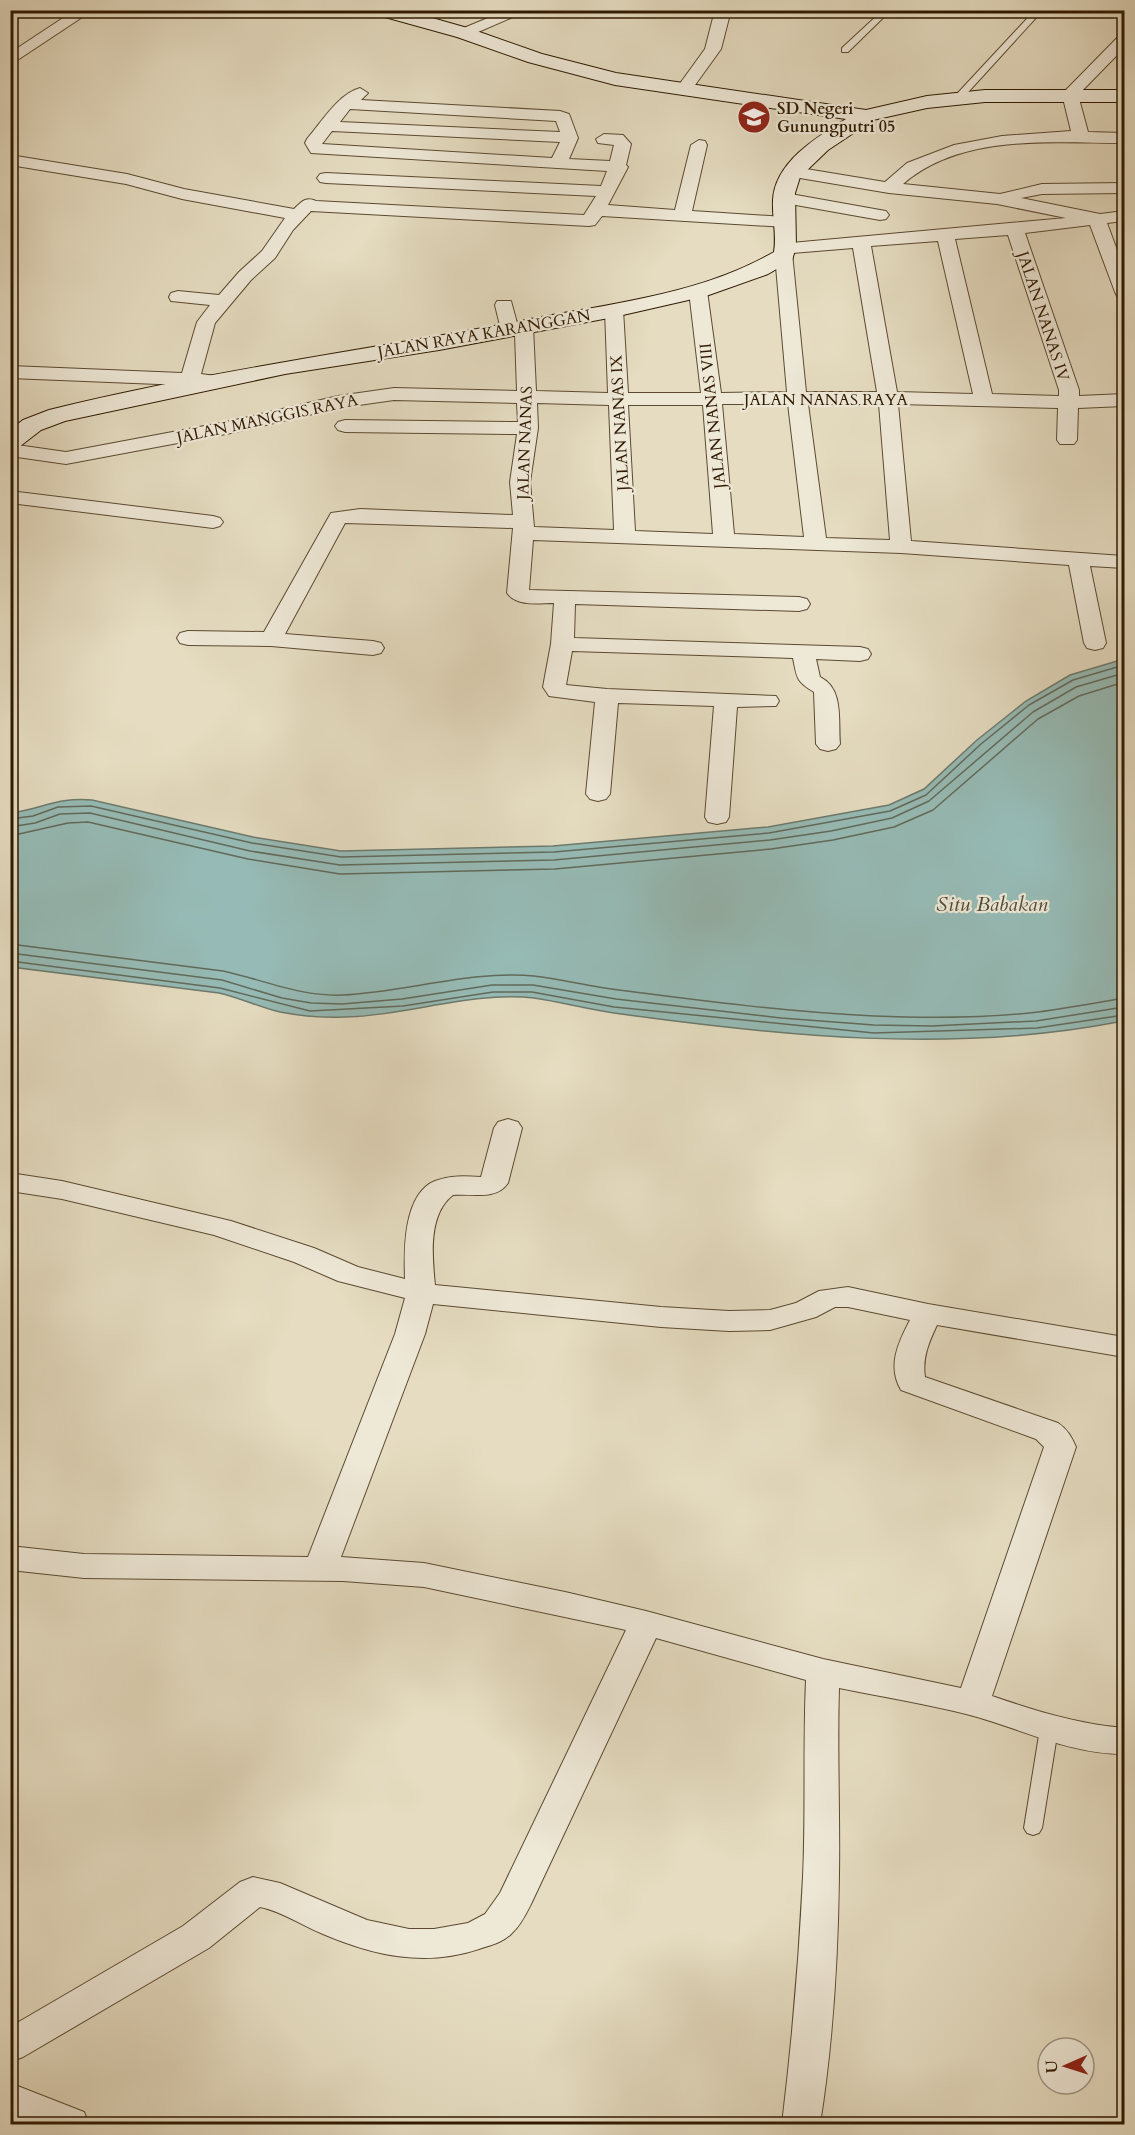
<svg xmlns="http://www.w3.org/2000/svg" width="1135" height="2135" font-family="Cardo,serif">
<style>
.water{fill:#96bbb6;stroke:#6d7a6d;stroke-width:1.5}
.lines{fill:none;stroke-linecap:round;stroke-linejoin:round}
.shore{stroke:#626a5b;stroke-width:1.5}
.lane-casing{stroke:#5c4a30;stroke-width:2}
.street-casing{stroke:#5c4a30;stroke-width:2}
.secondary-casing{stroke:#2f1900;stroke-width:2}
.lane{fill:#eee8d7;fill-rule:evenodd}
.street{fill:#eee8d7;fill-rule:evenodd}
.secondary{fill:#eee8d7;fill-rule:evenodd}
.labels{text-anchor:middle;stroke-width:4.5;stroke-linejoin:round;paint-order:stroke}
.far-poi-label{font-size:16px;font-weight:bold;fill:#2f1900;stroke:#eee8d7;text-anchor:start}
.far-street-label{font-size:16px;fill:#2f1900;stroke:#eee8d7}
.water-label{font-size:21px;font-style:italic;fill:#4e4a37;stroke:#eee8d7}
</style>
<rect width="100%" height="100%" fill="#e5dcc1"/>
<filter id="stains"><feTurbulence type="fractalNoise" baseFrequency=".00333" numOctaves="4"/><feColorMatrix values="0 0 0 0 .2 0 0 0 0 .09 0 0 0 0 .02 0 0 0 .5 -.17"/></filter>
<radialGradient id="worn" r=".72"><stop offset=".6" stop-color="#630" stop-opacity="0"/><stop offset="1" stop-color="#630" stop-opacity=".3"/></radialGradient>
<!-- water -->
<path class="water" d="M1124,659V1020L1118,1022C952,1054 780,1036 614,1013C587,1009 561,1002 534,998C472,991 406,1016 344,1017C322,1018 301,1016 280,1012C260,1007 240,998 219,993L11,967V813C42,809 57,797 92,800L253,837L341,851L553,846L768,827L889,805L924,789L977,740L1026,701L1070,675Z"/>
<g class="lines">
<!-- shore -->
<g class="shore">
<path d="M10,819L33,816L58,807L91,806L252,843L341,857L554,852L769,833L890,811L926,795L981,744L1029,705L1073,680L1124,665"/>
<path d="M10,827L35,823L60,814L90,813L250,851L340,865L554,860L770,840L831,831L892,818L929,801L1033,712L1076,687L1124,673"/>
<path d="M10,836L68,823L88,822L248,859L340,874L555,869L771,849L833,840L894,827L933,810L1038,719L1079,696L1124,682"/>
<path d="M10,944L223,971C264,980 301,997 343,995C405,992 474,970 534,976C562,979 591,987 619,990C704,1001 789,1012 874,1016C925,1018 988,1018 1038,1012C1067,1008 1095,1003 1124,998"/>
<path d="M10,953L222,980L282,998L311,1003L342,1004L402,999L492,985H533L616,999L781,1018L874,1025L932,1026L1036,1021L1124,1007"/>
<path d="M10,961L220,988L310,1011L403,1006L493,992H532L614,1007L874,1033L1037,1028L1124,1015"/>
</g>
<defs>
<g id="lane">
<path d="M883,10H891L848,52H842V48Z"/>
<path d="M1035,10H1043L961,100H955V96Z"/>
<path d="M1049,1722L1055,1724L1058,1729L1042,1828L1039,1833L1033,1835L1027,1833L1024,1828L1040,1729L1043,1724Z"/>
</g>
<g id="street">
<path d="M75,10H93L10,65V53Z"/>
<path d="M507,10H529L469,36L464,38L456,33L459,30Z"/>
<path d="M715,10H731L721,49L690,92H678L676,89L705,49Z"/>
<path d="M1124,35V48L1078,95L1088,132L1124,133V143C1053,143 962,133 903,184L1000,194L1042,184L1124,183V193L1042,194L1021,198L1100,214L1124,211V221L1107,223L1124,269V298L1117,296L1115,292L1090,225L1025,233L1079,390V396L1124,394V406L1078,408L1077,440L1074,444H1060L1057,440L1058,408L898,404L911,541L1124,556V568L1090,566L1106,643L1103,648L1095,650L1087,648L1084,643L1069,565L901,553L533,540L529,590L799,597L807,599L810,604L807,609L799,611L575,604L574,638L860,647L868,649L871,654L868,659L860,661L816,659L820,677C844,689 838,719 840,744L836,749L828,751L820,749L816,744L814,692C796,681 797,678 793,658L572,651L566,685L607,689L776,696L779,701L776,706L737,707L729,817L726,822L717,824L708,822L705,817L714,706L618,703L610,794L606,799L598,801L590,799L586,794L595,702L549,696L543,687L551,644L554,603C539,603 517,607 507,593L513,528L345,523L285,634L373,641L381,643L384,648L381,653L373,655L271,646L188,645L180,643L177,638L180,633L188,631L264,632L331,513L360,509L513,515L510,482L517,434L345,432L338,430L335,426L338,422L345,420L518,422L517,403L394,400L338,408L231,433L66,464L10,456V444L66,452L231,421L338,396L394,388L517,391L515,334H502L495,305L497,301H511L517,323L524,321L531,323L533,327L536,391L608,393L605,310L607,306H621L623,310L628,393H701L689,291L691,287H705L707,291L721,393L787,392L775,255L779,251L777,248L780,244L1066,218L997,204L889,193L794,177L788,176L785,172L788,168L794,167L885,182L907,163L954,145L1002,136L1071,131L1062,94L1118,37ZM1008,235L1059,390V396L992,394L955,239ZM938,241L973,394L897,392L871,246ZM853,248L877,392H806L792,253ZM537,403L609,405L614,530L534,527L530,482L538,428ZM722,404H788L804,537L734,534ZM808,404H879L890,540L826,538ZM628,405H703L713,534L635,531Z"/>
<path d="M360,88L368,93L361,100L560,111L569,114L578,138L569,159L610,161L614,145L598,143L596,139L604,134L623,135L631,144L626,165L628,167L608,205L675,210L691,145L699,140L705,141L707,145L692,211L785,217L791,218L794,222L791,226L785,227L602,216L595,225L589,226L311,211L293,230L275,258L251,280L215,323L201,374L215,376L218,380L215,384L208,386L10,378V366L182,373L197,322L210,305L171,301L169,297L171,293L178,291L219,295L239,272L262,251L285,218L182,199L126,184L10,165V155L127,174L184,189L294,209C301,202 306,196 316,201L584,215L596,196L326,183L320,182L317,178L320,174L326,173L601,186L607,171L311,153L305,143L307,139C321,123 338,94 360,88ZM350,109L556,121L560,132L340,122ZM332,131L560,142L552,158L322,144Z"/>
<path d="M785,193L880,210L886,211L889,215L886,219L880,220L779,202L776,198L779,194Z"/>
<path d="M10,491L213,516L220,518L223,522L220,526L213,528L10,503Z"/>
<path d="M508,1119L518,1122L522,1128L508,1183C496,1201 471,1193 453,1195C428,1214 432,1256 435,1285L661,1307L729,1311L770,1310L796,1303L819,1291L848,1287L928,1304L1124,1337V1357L937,1325C929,1342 922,1358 925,1377L1058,1423C1068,1430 1071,1436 1076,1447L992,1696C1036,1711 1078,1724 1124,1728V1754C1069,1754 1022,1729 970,1715C927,1704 883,1697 839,1688C837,1750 840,1813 839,1875C838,1958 833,2043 820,2124H782C792,2042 799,1960 803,1877C806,1812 803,1746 806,1680L656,1638L532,1902C527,1912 521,1925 512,1933C504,1942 491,1945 479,1949C425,1967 375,1956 323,1934C303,1926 281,1911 260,1907L209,1948L23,2057L10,2062V2027L183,1926L240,1882L253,1877L280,1883L367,1920L409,1929H434L468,1923L485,1914L500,1893L626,1630L424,1587L343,1581L84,1578L10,1570V1546L84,1554L308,1557L395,1334L405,1298L338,1281L294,1262L214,1235L62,1199L10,1191V1173L62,1181L231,1221L314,1248L358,1267L405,1279C404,1251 403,1194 435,1181C450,1175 466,1176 481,1177L494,1128L498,1122ZM433,1304L661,1327L729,1331L770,1330L816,1317L835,1307H848L910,1320C898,1343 887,1366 901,1390L1036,1439L1044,1447L961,1688L823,1659L646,1611L565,1592L424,1563L341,1557L425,1334Z"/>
<path d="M10,2083L84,2112L89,2124H29L10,2117Z"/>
</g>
<path id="secondary" d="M372,10H404L471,29L542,54L616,73L866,110L927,96L985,90H1124V102H985L927,108L873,120L828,150L800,177L795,193L796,247L792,260L768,274L706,296L614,317L439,350L285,374L65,421L41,430L19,447L10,449V430L23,420L49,410C207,371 367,350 526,320C608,304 700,295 774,252C777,235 772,217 773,200C775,162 817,137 846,119L615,85L528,62L457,37L374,14Z"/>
</defs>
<!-- lane casing -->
<use href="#lane" class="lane-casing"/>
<!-- street casing -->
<use href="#street" class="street-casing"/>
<!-- secondary casing -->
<use href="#secondary" class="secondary-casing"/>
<!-- lane -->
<use href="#lane" class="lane"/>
<!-- street -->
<use href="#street" class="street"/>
<!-- secondary -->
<use href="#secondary" class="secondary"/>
</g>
<!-- icons -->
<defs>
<symbol id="school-disc" viewBox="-11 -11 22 22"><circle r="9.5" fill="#8f2418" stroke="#eee8d7"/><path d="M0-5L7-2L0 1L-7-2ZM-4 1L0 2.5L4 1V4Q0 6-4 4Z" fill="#fff"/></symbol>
</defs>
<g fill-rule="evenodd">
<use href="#school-disc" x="735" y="98" width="38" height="38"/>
</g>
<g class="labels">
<!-- far-poi labels -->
<g class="far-poi-label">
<text x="777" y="114">SD Negeri<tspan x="777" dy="18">Gunungputri 05</tspan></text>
</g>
<!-- far-street labels -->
<g class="far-street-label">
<text transform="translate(1044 316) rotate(72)" y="6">JALAN NANAS IV</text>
<text transform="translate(484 333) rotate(-10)" y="6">JALAN RAYA KARANGGAN</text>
<text x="826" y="405">JALAN NANAS RAYA</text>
<text transform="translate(712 416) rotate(-96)" y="6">JALAN NANAS VIII</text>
<text transform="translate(267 418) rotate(-12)" y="6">JALAN MANGGIS RAYA</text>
<text transform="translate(619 423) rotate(-93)" y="6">JALAN NANAS IX</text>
<text transform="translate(524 443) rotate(-88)" y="6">JALAN NANAS</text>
</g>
<!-- water labels -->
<g class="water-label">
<text x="992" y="911">Situ Babakan</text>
</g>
</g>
<!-- margin -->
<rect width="1135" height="2135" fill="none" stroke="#e5dcc1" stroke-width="36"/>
<rect x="12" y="12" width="1111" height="2111" fill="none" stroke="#2f1900" stroke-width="3"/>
<rect x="18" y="18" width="1099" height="2099" fill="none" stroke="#2f1900" stroke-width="1.5"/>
<!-- north arrow -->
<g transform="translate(1066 2066) rotate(267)"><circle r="28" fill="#eee8d7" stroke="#a29581" stroke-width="1.5"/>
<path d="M0-4.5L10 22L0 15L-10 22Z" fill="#8f2418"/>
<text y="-9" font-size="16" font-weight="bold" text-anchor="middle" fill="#2f1900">U</text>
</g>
<rect width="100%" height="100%" filter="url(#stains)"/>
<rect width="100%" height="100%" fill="url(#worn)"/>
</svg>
